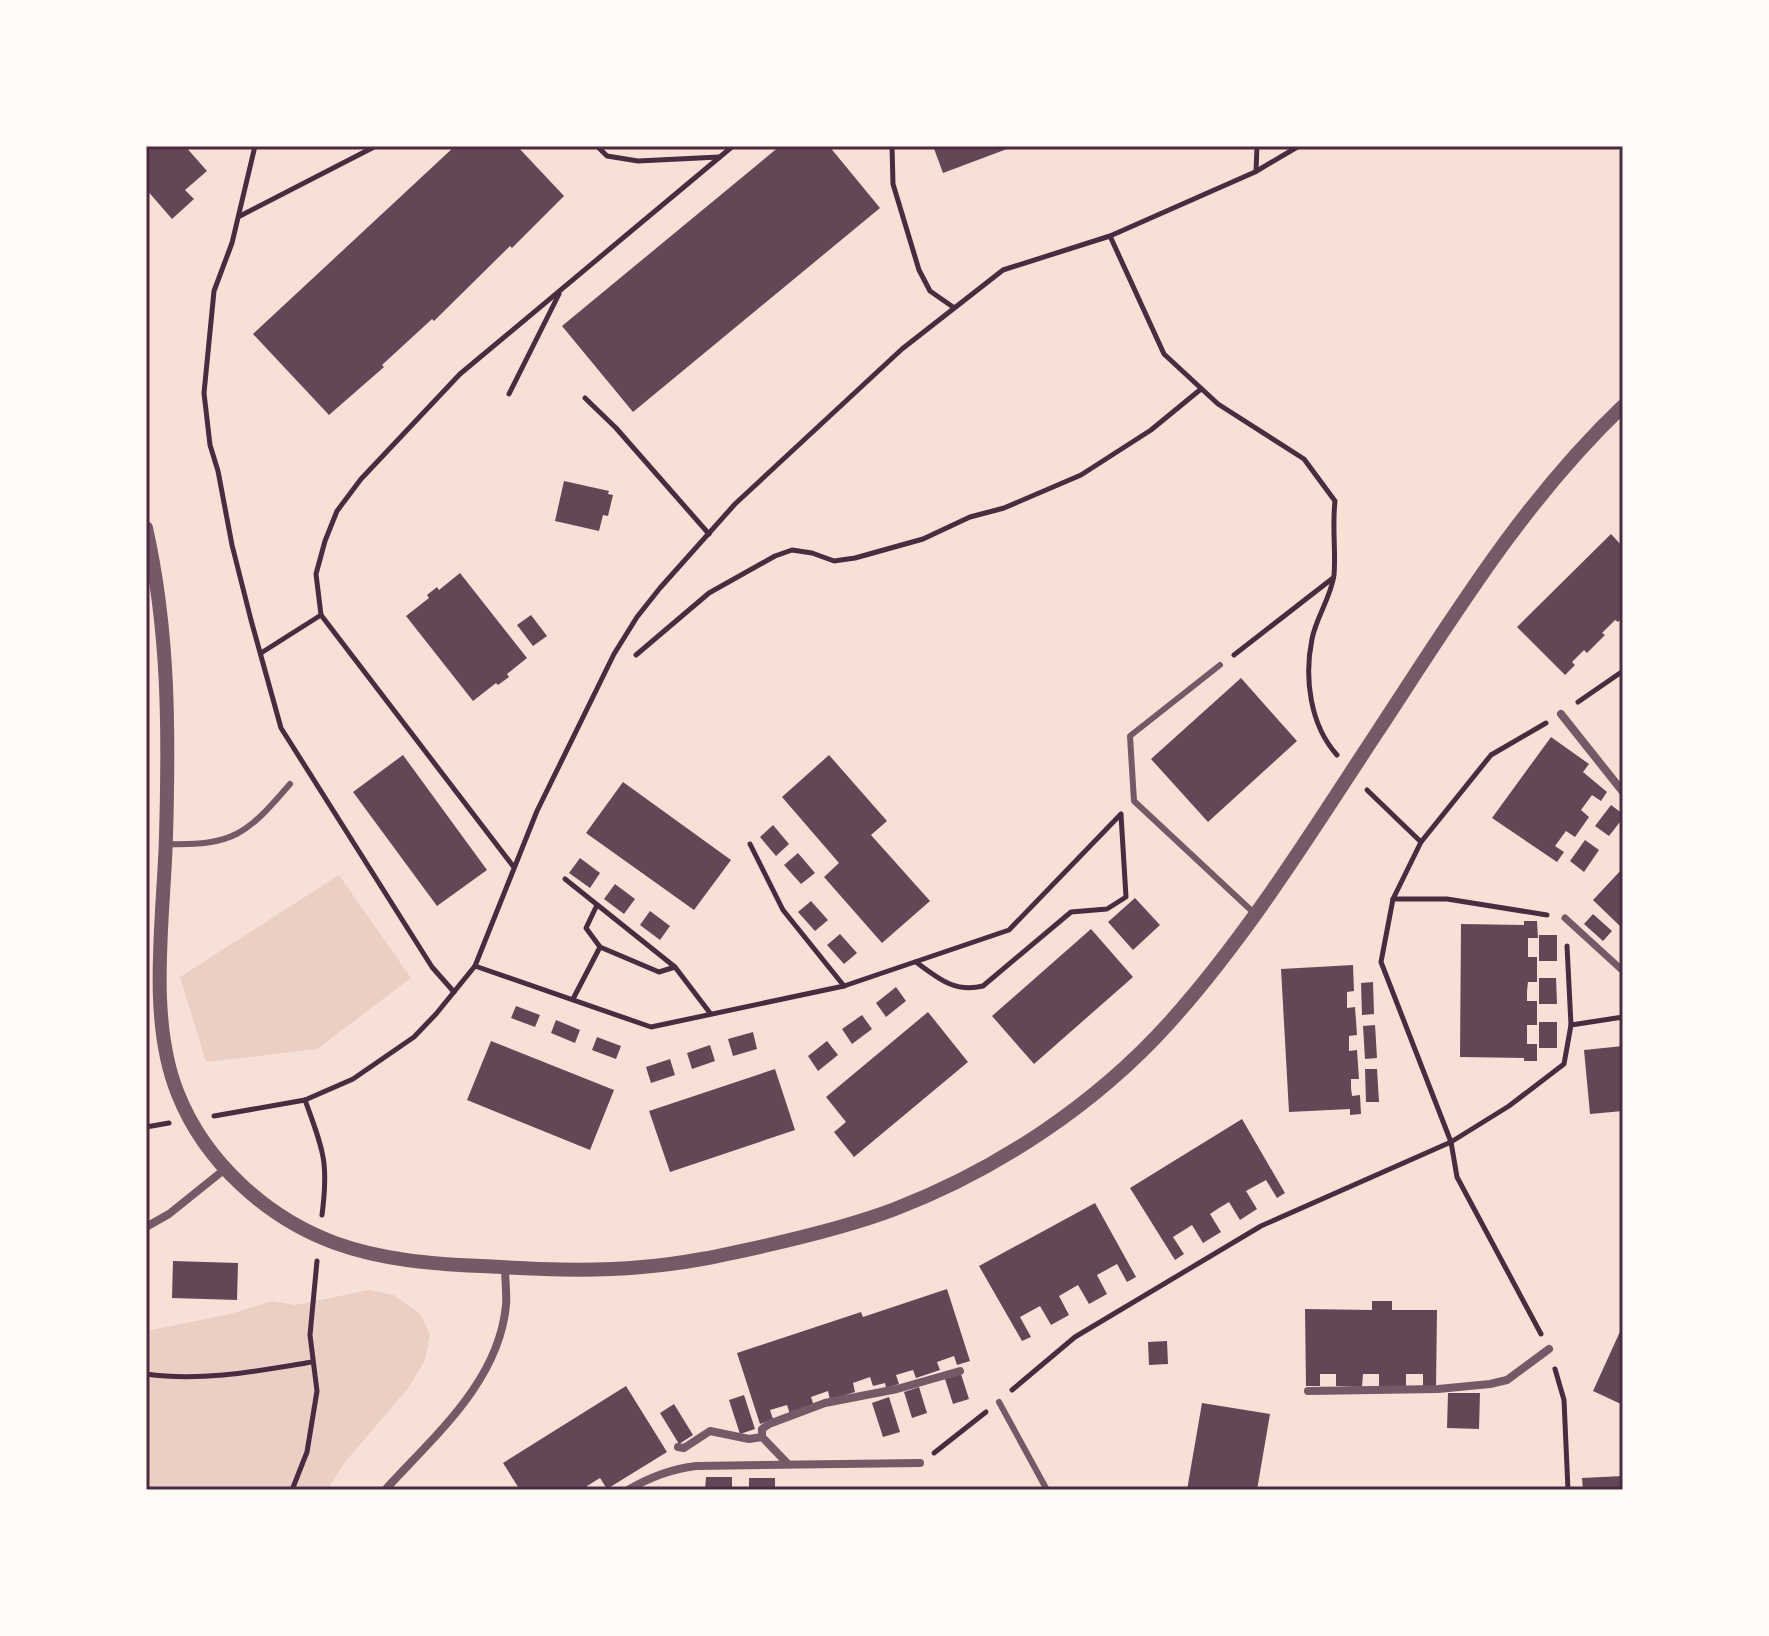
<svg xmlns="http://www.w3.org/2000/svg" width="1769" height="1636" font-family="'Roboto Condensed',sans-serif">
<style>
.green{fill:#ebcfc5}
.building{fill:#644757}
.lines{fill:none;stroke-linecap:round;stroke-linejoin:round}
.path{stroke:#4a2c40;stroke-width:5}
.service{stroke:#755966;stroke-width:6}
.pedestrian{stroke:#755966;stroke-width:7}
.minor{stroke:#755966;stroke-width:8}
.tertiary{stroke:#755966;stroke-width:14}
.neatline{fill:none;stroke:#4a2c40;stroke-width:3}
</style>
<rect width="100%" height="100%" fill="#f7e1d7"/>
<!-- green -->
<g class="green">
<path d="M339,875L411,978L317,1049L206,1062L180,977Z"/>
<path d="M369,1290L394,1295L421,1315L430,1334L425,1360L409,1387L345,1462L327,1490H146V1331L230,1314L272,1301L295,1305Z"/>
</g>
<!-- building -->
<g class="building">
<path d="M146,146H185L207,171L185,190L194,199L172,219L146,189Z"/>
<path d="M455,146H517L564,196L512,248L510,246L434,321L432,319L382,365L384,367L329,415L253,334Z"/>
<path d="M780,146H829L880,208L633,412L562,326Z"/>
<path d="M933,146H1015L943,173Z"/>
<path d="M564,481L609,491L608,494L613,495L608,516L603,515L599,531L555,521Z"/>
<path d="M1611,534L1623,547V617L1618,622L1615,620L1602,633L1605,635L1587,653L1584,650L1572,662L1575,665L1565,675L1517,627Z"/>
<path d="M460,573L527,658L507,674L509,677L498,685L496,683L473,701L406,616L429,598L427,595L437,587L439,590Z"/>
<path d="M531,615L547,636L533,646L517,625Z"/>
<path d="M1241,678L1297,741L1208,822L1151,759Z"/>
<path d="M1551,737L1589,764L1583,772L1607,792L1601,801L1592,795L1581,810L1589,817L1575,837L1566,831L1555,846L1564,852L1557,862L1492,818Z"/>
<path d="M403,755L487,870L437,906L353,792Z"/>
<path d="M829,755L887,821L871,835L930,901L882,943L824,877L839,863L782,797Z"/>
<path d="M623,782L731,860L694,910L586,833Z"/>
<path d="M1611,805L1623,814V818L1609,836L1595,826Z"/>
<path d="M773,825L789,844L776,856L760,837Z"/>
<path d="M1585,840L1599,850L1584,872L1570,861Z"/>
<path d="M798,853L815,873L801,884L784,865Z"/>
<path d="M580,858L600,873L590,888L569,873Z"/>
<path d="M1623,868V929L1593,900Z"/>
<path d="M615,884L635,899L624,914L604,899Z"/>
<path d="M1135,898L1160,925L1133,950L1108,922Z"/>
<path d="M811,901L828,920L815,931L798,912Z"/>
<path d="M650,911L670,926L660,940L640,925Z"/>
<path d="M1593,914L1612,931L1603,941L1584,924Z"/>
<path d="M1524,921H1537L1538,938H1528V957H1537V982H1528L1527,991V1001H1537V1025H1527V1044H1537V1061H1524V1058L1460,1057L1461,924L1524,925Z"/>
<path d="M1091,929L1133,977L1034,1064L992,1016Z"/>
<path d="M840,934L857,953L844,964L827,945Z"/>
<rect x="1539" y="935" width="18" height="26"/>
<path d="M1353,965L1354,991L1347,992V1008L1355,1007L1357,1035L1349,1036V1051L1357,1050L1359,1079H1351V1088L1352,1096L1360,1095L1361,1114L1350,1115V1109L1289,1112L1281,969Z"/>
<path d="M1539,978H1556L1557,1004H1539Z"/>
<path d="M1373,982L1374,1014L1362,1015L1361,983Z"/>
<path d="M896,987L906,1001L886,1017L876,1003Z"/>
<path d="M516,1006L540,1015L535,1027L511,1018Z"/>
<path d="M928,1012L968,1062L854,1157L834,1132L846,1122L826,1097Z"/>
<path d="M862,1015L872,1029L852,1044L842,1029Z"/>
<path d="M556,1020L580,1030L575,1043L551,1033Z"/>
<rect x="1539" y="1022" width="18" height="26"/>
<path d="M1375,1025L1377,1058L1365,1059L1363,1026Z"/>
<path d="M753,1032L757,1049L733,1056L728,1039Z"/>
<path d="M597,1037L621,1046L616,1059L592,1050Z"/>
<path d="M491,1041L614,1090L590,1150L467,1100Z"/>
<path d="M827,1041L838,1055L818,1071L808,1056Z"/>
<path d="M710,1045L715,1061L692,1069L687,1053Z"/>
<path d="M1623,1046V1111L1590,1114L1584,1050Z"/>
<path d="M670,1059L675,1075L651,1083L646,1067Z"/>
<path d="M775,1069L795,1130L670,1172L649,1111Z"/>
<path d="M1365,1069H1377L1379,1102H1366Z"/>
<path d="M1242,1119L1285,1193L1277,1198L1266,1180L1246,1191L1257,1209L1240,1220L1229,1202L1219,1208L1210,1214L1221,1232L1203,1243L1192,1225L1181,1232L1173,1237L1184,1254L1175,1260L1130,1188Z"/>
<path d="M1095,1203L1136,1277L1127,1282L1117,1264L1097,1275L1107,1294L1089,1304L1078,1285L1059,1296L1069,1315L1051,1325L1040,1306L1020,1317L1031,1337L1022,1341L979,1266Z"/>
<path d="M173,1261L238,1263L237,1300L172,1298Z"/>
<path d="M947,1289L970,1361L957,1365L954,1356L937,1362L940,1370L916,1378L913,1370L896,1375L899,1384L886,1388L885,1383L873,1386L870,1377L853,1383L855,1392L830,1400L828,1391L811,1397L814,1406L790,1414L787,1405L770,1410L773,1419L760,1424L737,1353L861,1312L863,1317Z"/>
<path d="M1372,1301H1392V1310H1437L1436,1387L1423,1386V1374H1406V1386H1379V1374H1363L1362,1387L1336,1386V1374H1320V1386H1306L1305,1309L1372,1310Z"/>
<path d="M1623,1325V1405L1593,1391Z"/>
<path d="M1167,1341L1168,1364L1149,1365L1148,1342Z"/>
<path d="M961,1374L969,1399L953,1404L945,1379Z"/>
<path d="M626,1386L667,1452L607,1489L600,1478L587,1486L589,1490H520L503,1463Z"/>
<path d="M919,1387L927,1413L912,1418L904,1392Z"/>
<path d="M1448,1393H1480L1479,1429L1447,1428Z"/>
<path d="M744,1395L755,1429L740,1434L729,1400Z"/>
<path d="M889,1397L900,1432L883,1437L872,1403Z"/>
<path d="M1202,1403L1270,1414L1257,1490H1187Z"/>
<path d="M674,1404L693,1435L679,1444L660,1413Z"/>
<path d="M1623,1476V1490H1583L1582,1478Z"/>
<path d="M706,1477H732V1490H705Z"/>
<rect x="749" y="1478" width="26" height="12"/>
</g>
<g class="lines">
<!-- path -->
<g class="path">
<path d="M255,146L232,243L214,291L204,393L210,445L218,471L232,545L251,620L281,728L432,967L454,992"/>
<path d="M597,146L607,156L638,161L719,157"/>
<path d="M892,146L893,184L919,270L930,291L953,307"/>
<path d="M1256,171L1257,146"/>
<path d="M240,216L376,146"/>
<path d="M1110,236L1164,354L1218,404L1304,459L1335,501C1332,527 1336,551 1334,575C1331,597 1316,618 1312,639C1304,678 1310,725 1337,755"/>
<path d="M509,394L559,294"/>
<path d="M585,398L616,428L709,534"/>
<path d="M321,615L513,866"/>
<path d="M261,653L321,615L316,574L325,541L337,511L361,479L460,374L733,146"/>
<path d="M636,655L709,593L775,556L792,550L812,553L834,561L855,558L923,539L970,517L1004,508L1081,475L1151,430L1201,389"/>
<path d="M1234,655L1333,578"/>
<path d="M1578,702L1623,671"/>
<path d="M1367,790L1421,842"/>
<path d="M750,844L783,910L844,986"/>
<path d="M565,879L675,967L710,1013"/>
<path d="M1393,899H1447L1547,915"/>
<path d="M597,905L586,928L600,947L659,972L675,967"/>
<path d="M1567,946L1571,1025"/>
<path d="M916,962C938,978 954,993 983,986L1071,912L1107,909L1126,897L1121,815"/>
<path d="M475,966L651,1027L844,986L1009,930L1121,814"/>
<path d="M573,999L600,947"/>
<path d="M305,1100C323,1150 329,1161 322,1215"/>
<path d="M214,1116L305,1100L353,1079L414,1037L436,1014L475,966L537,811L614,654L637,617L660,588L735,504L902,349L1003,270L1110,236L1255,172L1299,146"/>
<path d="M146,1127L169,1123"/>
<path d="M1541,1334L1457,1177L1451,1142L1381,962L1393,899L1421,842L1491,755L1546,723"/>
<path d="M1555,1369L1564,1400L1568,1490"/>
<path d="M146,1374C201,1382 258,1371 312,1362"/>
<path d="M1012,1390L1075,1337L1261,1226L1451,1142L1509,1106L1564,1064L1571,1025L1623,1017"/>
<path d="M934,1453L986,1412"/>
<path d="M292,1490L307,1452L317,1391L310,1335L317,1261"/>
</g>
<!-- service -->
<g class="service">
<path d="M1220,665L1130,736L1134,801L1254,913"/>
<path d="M166,844C234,846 247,834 290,784"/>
<path d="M999,1402L1047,1490"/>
</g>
<!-- pedestrian -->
<path class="pedestrian" d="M1565,918L1623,971"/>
<!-- minor -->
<g class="minor">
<path d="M1561,714L1623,792"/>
<path d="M146,1227L169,1214L225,1169"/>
<path d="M1308,1391L1438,1389L1490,1384L1507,1380L1549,1349"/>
<path d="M678,1447L684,1448L710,1431L749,1439L762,1437"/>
<path d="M787,1463L762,1437V1429L769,1424L825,1403L897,1389L960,1371"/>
<path d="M385,1490C433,1437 499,1382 506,1305C507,1293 505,1280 505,1268"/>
<path d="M628,1490C650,1477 670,1469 696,1466L920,1463"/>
</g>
<!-- tertiary -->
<path class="tertiary" d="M146,528C169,630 169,732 166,836C164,916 147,1018 178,1094C205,1162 267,1218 335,1243C382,1260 432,1264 481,1266C535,1269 588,1272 642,1267C683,1264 724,1255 764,1246C808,1236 853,1225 895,1209C997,1170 1096,1104 1169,1023C1249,934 1312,831 1378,731C1453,617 1523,501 1623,406"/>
</g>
<!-- border -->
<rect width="1769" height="1636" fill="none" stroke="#fffaf5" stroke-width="296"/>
<rect x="148" y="148" width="1473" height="1340" class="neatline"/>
</svg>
